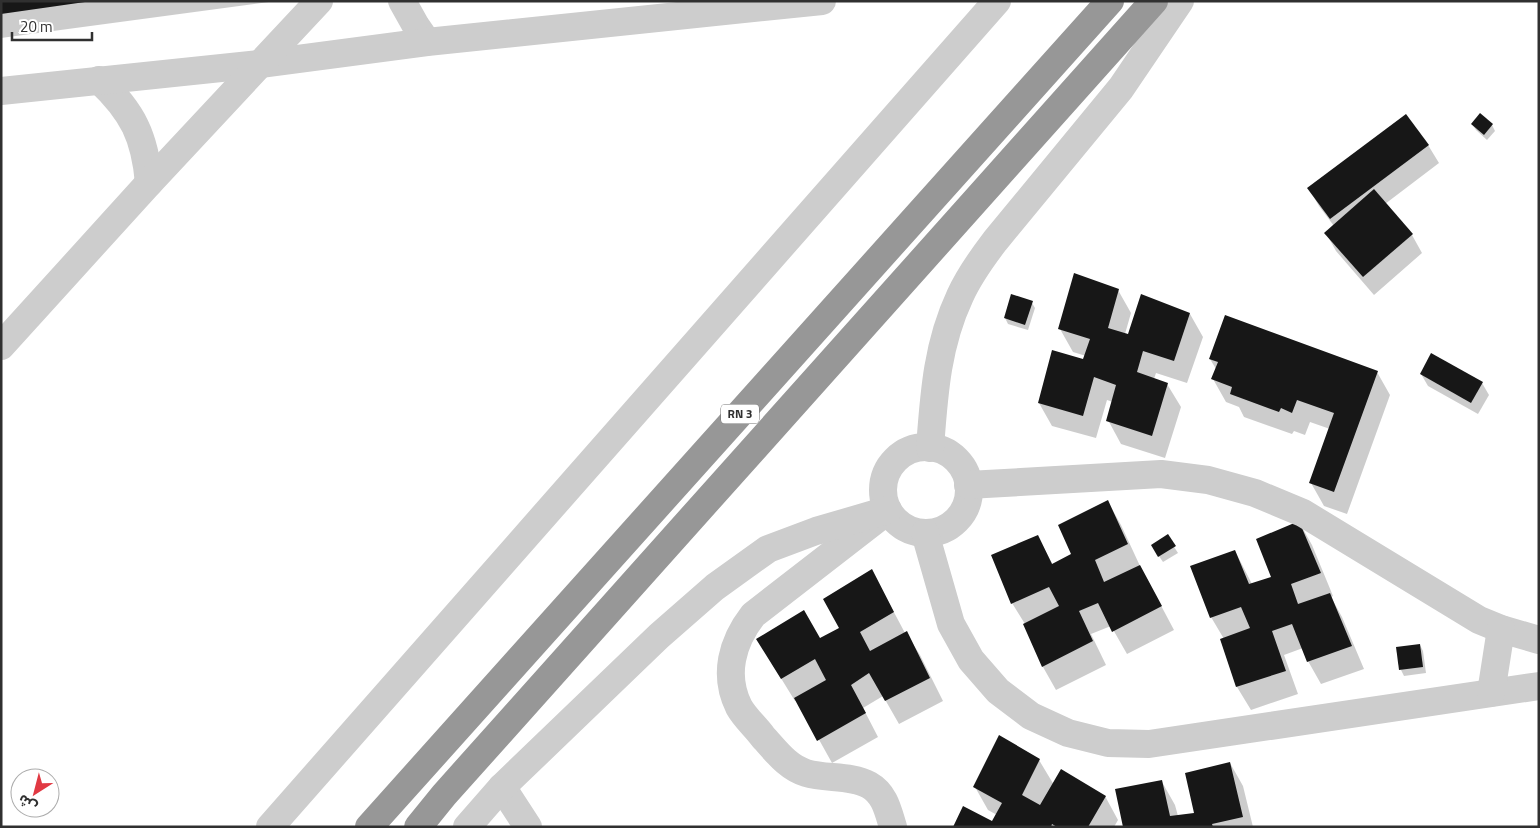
<svg xmlns="http://www.w3.org/2000/svg" width="1540" height="828" font-family="'Titillium Web','Noto Sans Arabic',sans-serif">
<style>
.shadow{fill:#0003}
.building{fill:#171717}
.lines{fill:none;stroke-linecap:round;stroke-linejoin:round}
.minor{stroke:#cdcdcd;stroke-width:28}
.highway{stroke:#979797;stroke-width:28}
.labels{text-anchor:middle;stroke-width:5;stroke-linejoin:round;paint-order:stroke}
.shield{fill:#fff;stroke:#6e6e6e;stroke-width:1}
.shield-label{font-size:12px;font-weight:bold;fill:#303030}
</style>
<rect width="100%" height="100%" fill="#fff"/>
<!-- shadow -->
<g class="shadow">
<path d="M1,1H276L1,38Z"/>
<path d="M1472,124L1492,125L1495,131L1487,140L1476,130Z"/>
<path d="M1428,145L1439,163L1385,204L1412,235L1422,253L1374,295L1336,251L1326,233L1334,226L1319,206L1309,189Z"/>
<path d="M1118,290L1131,313L1125,334L1129,336L1190,314L1203,337L1187,383L1156,373L1154,379L1167,384L1181,407L1165,458L1121,444L1108,420L1113,402L1107,400L1096,438L1052,426L1039,403L1053,351L1084,360L1086,356L1073,352L1060,329Z"/>
<path d="M1032,303L1035,308L1028,330L1008,324L1005,318Z"/>
<path d="M1210,359L1377,372L1390,395L1347,514L1324,506L1311,483L1330,429L1310,422L1305,435L1294,431L1292,434L1244,417L1239,407L1226,402L1213,379L1216,369Z"/>
<path d="M1421,374L1482,383L1489,395L1478,414L1428,386Z"/>
<path d="M1108,502L1121,525L1140,566L1174,630L1127,654L1111,626L1091,634L1106,665L1056,690L1043,667L1025,624L1012,603L1038,537L1053,565L1073,554Z"/>
<path d="M1299,522L1312,545L1333,596L1331,597L1342,617L1364,669L1321,684L1308,661L1303,648L1284,655L1298,694L1251,710L1237,687L1221,640L1224,639L1211,617L1235,551L1252,584L1273,577Z"/>
<path d="M1167,536L1178,553L1163,562L1152,546Z"/>
<path d="M872,571L905,633H906L920,655L943,701L899,724L883,696L863,708L878,737L832,763L797,700L795,701L771,662L840,629Z"/>
<path d="M1420,645L1423,651L1426,673L1404,676L1401,670Z"/>
<path d="M1039,760L1054,785L1105,796L1118,820L1114,827H954L993,823L997,815L988,810L975,787Z"/>
<path d="M1230,763L1243,786L1253,827H1124L1162,782L1175,805L1178,816L1196,814Z"/>
</g>
<!-- building -->
<g class="building">
<path d="M1,1H85V2L1,14Z"/>
<path d="M1480,113L1493,124L1484,135L1471,124Z"/>
<path d="M1406,114L1429,145L1330,219L1307,188Z"/>
<path d="M1374,189L1413,234L1363,277L1324,233Z"/>
<path d="M1074,273L1119,289L1108,328L1128,334L1141,294L1190,313L1174,361L1143,351L1137,372L1168,383L1152,436L1106,421L1116,385L1094,377L1083,416L1038,403L1052,350L1083,359L1090,339L1058,329Z"/>
<path d="M1011,294L1033,301L1025,325L1004,318Z"/>
<path d="M1225,315L1378,371L1334,492L1309,483L1334,413L1297,400L1292,413L1281,408L1279,412L1230,394L1232,387L1211,379L1218,362L1209,359Z"/>
<path d="M1431,353L1483,382L1471,403L1420,374Z"/>
<path d="M1108,500L1128,544L1095,560L1104,582L1140,565L1162,606L1112,632L1098,603L1079,611L1093,641L1042,667L1023,624L1059,606L1049,587L1011,604L991,555L1038,535L1052,564L1071,554L1058,525Z"/>
<path d="M1299,521L1321,573L1291,584L1298,604L1330,593L1352,646L1307,662L1292,624L1272,631L1286,671L1236,687L1220,639L1250,628L1241,607L1210,618L1190,566L1235,550L1249,584L1271,577L1256,539Z"/>
<path d="M1168,534L1176,546L1158,557L1151,545Z"/>
<path d="M872,569L894,612L860,632L870,651L907,631L930,678L885,701L869,673L851,685L866,713L817,741L794,698L826,680L815,659L781,679L756,639L804,610L820,638L839,628L823,599Z"/>
<path d="M1420,644L1423,667L1399,670L1396,647Z"/>
<path d="M999,735L1040,759L1022,795L1040,805L1061,769L1106,796L1088,827H1057L1052,824L1051,827H953L963,806L992,821L1002,803L973,787Z"/>
<path d="M1230,762L1243,817L1212,824L1213,827H1123L1115,789L1162,780L1170,816L1194,813L1185,773Z"/>
</g>
<g class="lines">
<!-- minor -->
<g class="minor">
<path d="M402,1L416,26L427,42"/>
<path d="M99,80C133,112 145,137 149,183"/>
<path d="M1,91L260,64L427,42L822,1"/>
<path d="M1,346L149,183L319,1"/>
<circle cx="926" cy="490" r="43"/>
<path d="M930,448C934,394 937,345 960,296C969,276 982,258 995,241L1121,88L1180,1"/>
<path d="M968,485L1161,474L1208,480L1255,493L1303,513L1479,620L1501,629L1539,640"/>
<path d="M877,519L753,615C732,642 723,675 739,707C745,718 756,727 763,737C776,751 787,767 806,773C826,779 851,775 869,785C885,794 888,811 893,827"/>
<path d="M925,533L951,624L971,660L998,691L1031,716L1068,733L1108,743L1149,744L1539,686"/>
<path d="M1491,693L1501,629"/>
<path d="M502,787L528,827"/>
<path d="M270,827L997,1"/>
<path d="M467,827L502,787L659,636L715,587L768,549L816,531L888,510"/>
</g>
<!-- highway -->
<g class="highway">
<path d="M369,827L1110,1"/>
<path d="M418,827L444,795L1154,1"/>
</g>
</g>
<g class="labels">
<!-- shield labels -->
<rect class="shield" x="721" y="404.5" width="38" height="19" rx="4"/>
<g class="shield-label">
<text x="740" y="418">RN 3</text>
</g>
</g>
<!-- border -->
<rect width="1540" height="828" fill="none" stroke="#303030" stroke-width="5"/>
<!-- north arrow -->
<g transform="translate(35 793) rotate(216)"><circle r="24" fill="#ffffff" stroke="#acacac"/>
<path d="M0-4L9 19L0 12L-9 19Z" fill="#e13943"/>
<text y="-8" font-size="14" font-weight="bold" text-anchor="middle" fill="#303030">ش</text>
</g>
<!-- scale -->
<path d="M12 32v8h80v-8" fill="none" stroke="#303030" stroke-width="2.5"/>
<text x="20" y="32" font-size="15" fill="#303030" stroke="#ffffff" stroke-width="4" paint-order="stroke">20 m</text>
</svg>
